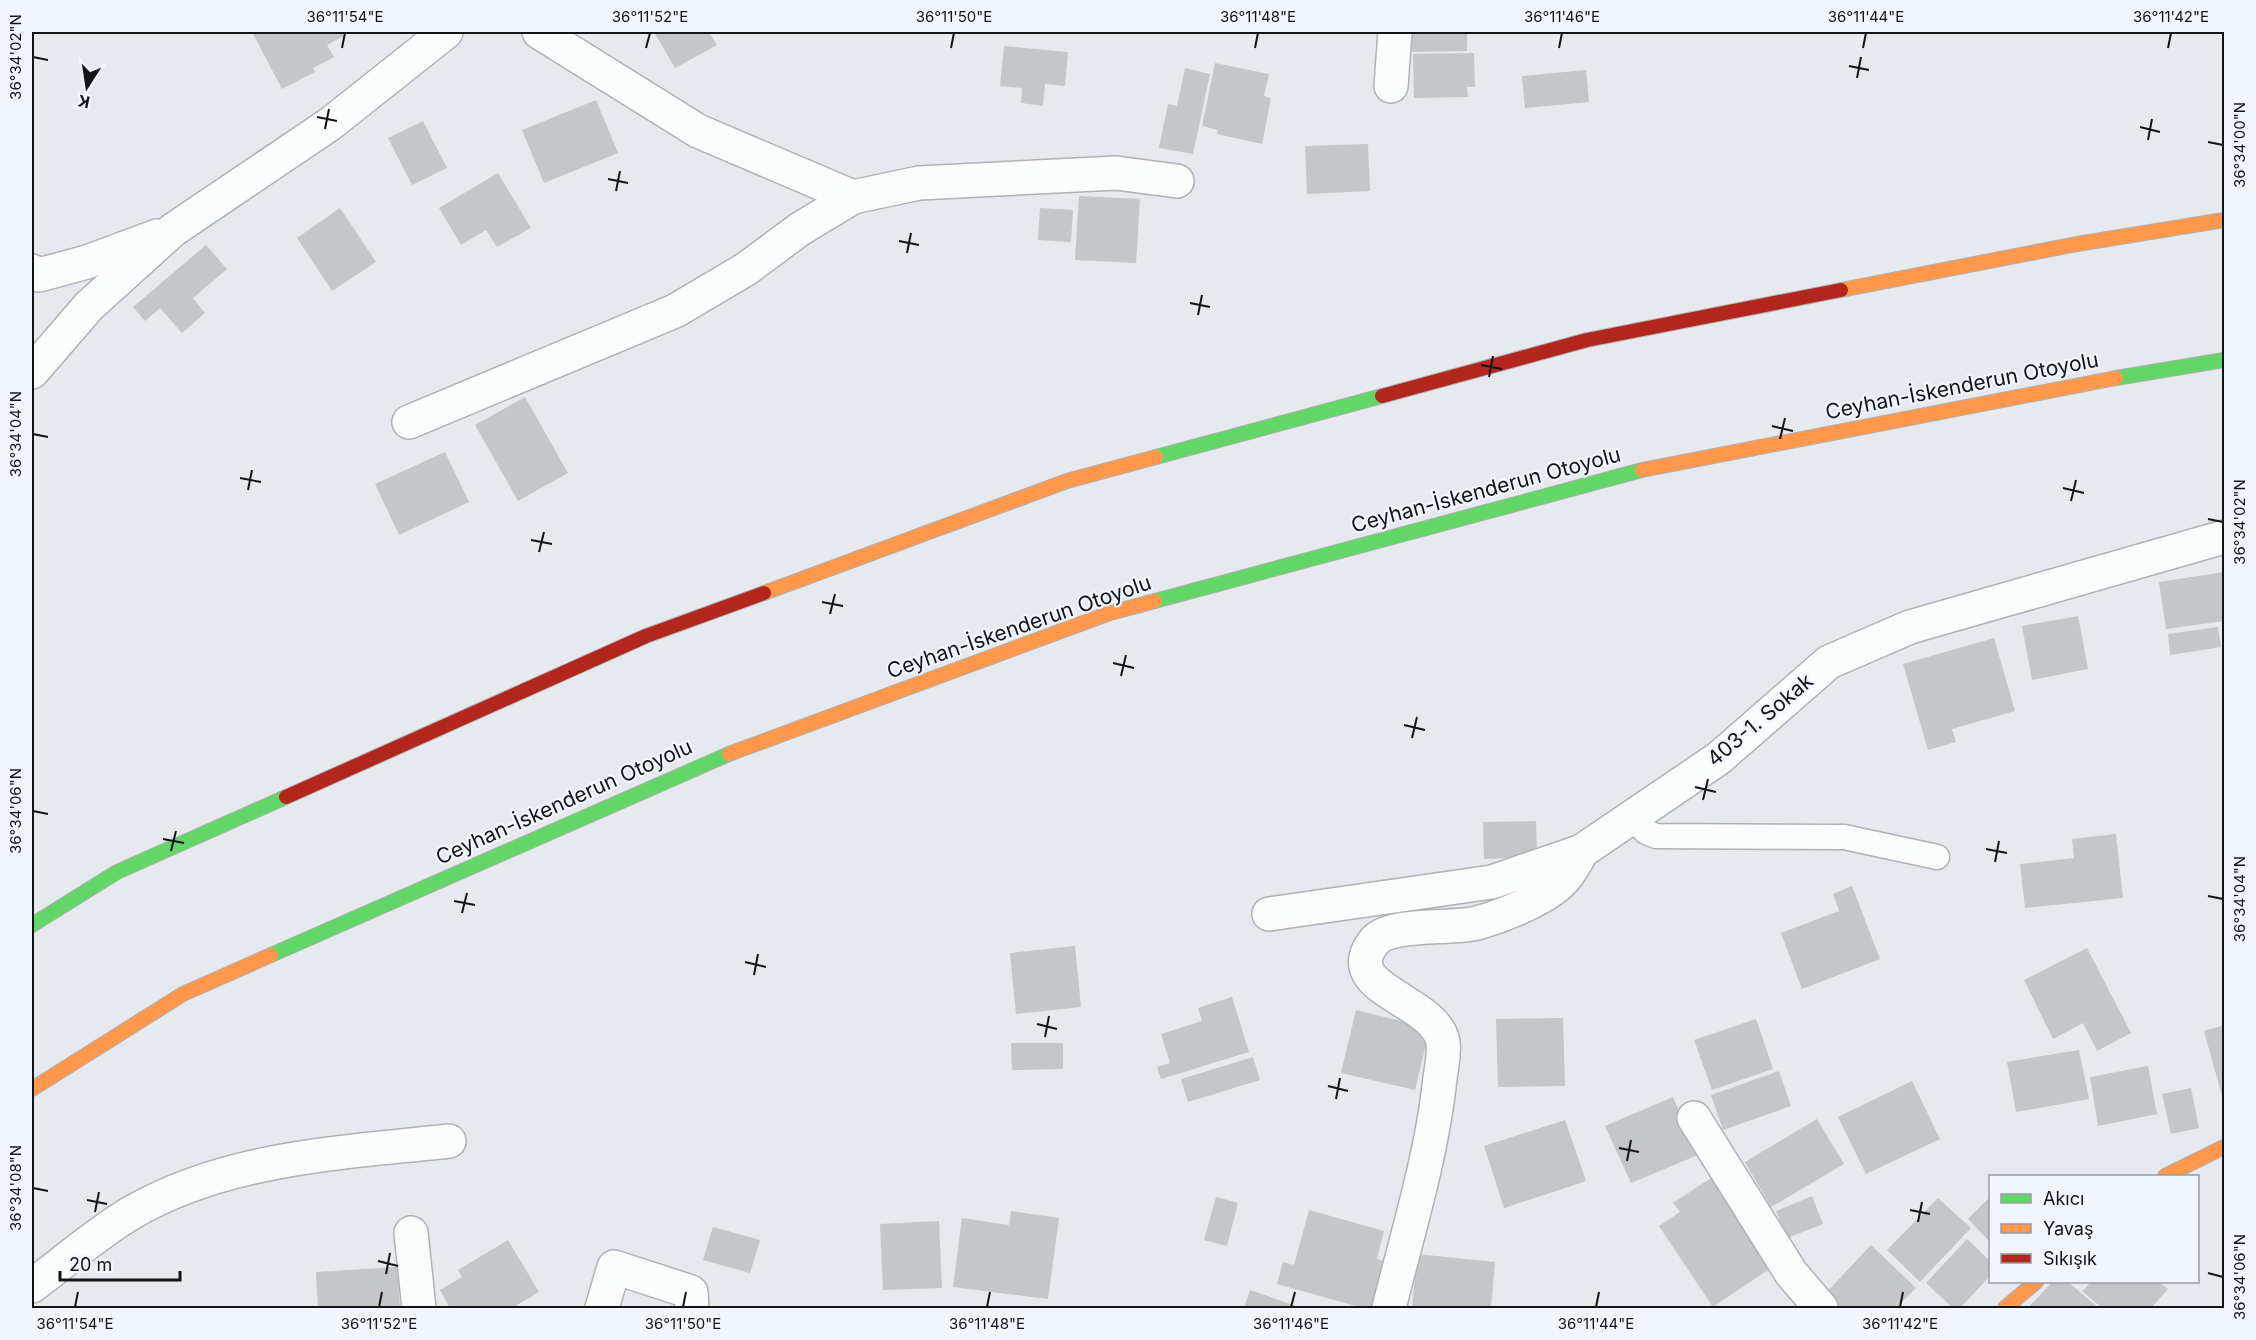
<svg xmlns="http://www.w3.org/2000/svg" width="2256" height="1340" font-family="Inter,sans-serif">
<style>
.building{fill:#c4c6c9}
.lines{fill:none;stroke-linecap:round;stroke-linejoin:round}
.lane-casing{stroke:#afb1b4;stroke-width:27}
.street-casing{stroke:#afb1b4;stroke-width:36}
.fast-casing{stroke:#afb1b4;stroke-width:16}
.slow-casing{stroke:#afb1b4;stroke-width:16}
.jam-casing{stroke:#afb1b4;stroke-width:16}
.lane{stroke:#fbfcfc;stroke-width:24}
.street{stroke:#fbfcfc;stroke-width:33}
.fast{stroke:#63d668;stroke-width:14}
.slow{stroke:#ff974d;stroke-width:14}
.jam{stroke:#b3261e;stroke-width:14}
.ticks{fill:none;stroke:#131417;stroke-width:2}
.labels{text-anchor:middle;stroke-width:4.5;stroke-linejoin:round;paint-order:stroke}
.street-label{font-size:21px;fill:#131417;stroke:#f0f5fe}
.neatline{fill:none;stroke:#131417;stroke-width:2}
.ticks-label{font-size:15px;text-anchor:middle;fill:#131417}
</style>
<rect width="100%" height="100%" fill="#e6e9ed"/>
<!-- building -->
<g class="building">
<path d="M252,32H341L344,36L327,45L334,57L313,68L315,72L282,89Z"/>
<path d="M654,32H709L717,45L675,68Z"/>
<path d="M1412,32H1467V51L1412,52Z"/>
<path d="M1004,46L1068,52L1065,86L1045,84L1043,106L1021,103L1022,88L1000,86Z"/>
<path d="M1474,53L1475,87H1467L1468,97L1414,98L1413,54Z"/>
<path d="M1215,63L1269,74L1264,96L1271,98L1262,144L1217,134L1218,130L1202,126Z"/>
<path d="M1185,68L1210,74L1193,154L1159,148L1168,104L1177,106Z"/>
<path d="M1586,70L1589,102L1525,108L1522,76Z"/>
<path d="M596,100L618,153L544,183L522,130Z"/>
<path d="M423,121L447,168L412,185L388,138Z"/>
<path d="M1368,144L1370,191L1307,194L1305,146Z"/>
<path d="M498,173L531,228L497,247L486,230L461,245L439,208Z"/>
<path d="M1079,196L1140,199L1136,263L1075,260Z"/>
<path d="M340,208L376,262L332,291L297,238Z"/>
<path d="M1040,208L1073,210L1071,242L1038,240Z"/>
<path d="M206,245L227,269L193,298L205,313L182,333L160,308L145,321L133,307Z"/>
<path d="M525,397L568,473L518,501L475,425Z"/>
<path d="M445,452L469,502L399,535L375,484Z"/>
<path d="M2224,572V621L2166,629L2159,582Z"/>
<path d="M2078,616L2088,669L2032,680L2022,626Z"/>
<path d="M2218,627L2221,647L2170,655L2168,634Z"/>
<path d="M1994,638L2015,711L1952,729L1956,742L1928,750L1903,664Z"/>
<path d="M1536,821L1537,857L1484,859L1483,822Z"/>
<path d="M2116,834L2123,898L2025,908L2020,864L2074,858L2072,839Z"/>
<path d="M1852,886L1880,959L1802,989L1781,933L1839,911L1833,894Z"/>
<path d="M1075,946L1081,1007L1016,1014L1010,953Z"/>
<path d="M2087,948L2131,1033L2097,1051L2083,1023L2053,1039L2024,980Z"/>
<path d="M1232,997L1249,1052L1161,1079L1157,1067L1170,1063L1161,1034L1202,1021L1198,1008Z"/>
<path d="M1356,1010L1430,1028L1415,1090L1341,1073Z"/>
<path d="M1563,1018L1565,1086L1498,1087L1496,1019Z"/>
<path d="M1756,1019L1773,1069L1712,1090L1694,1040Z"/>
<path d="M2224,1025V1096H2222L2204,1031Z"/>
<path d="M1011,1043H1063V1069L1012,1070Z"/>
<path d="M2079,1050L2089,1099L2016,1112L2007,1062Z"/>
<path d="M1253,1057L1260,1080L1188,1102L1181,1079Z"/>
<path d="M2148,1066L2157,1114L2098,1126L2090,1077Z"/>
<path d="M1779,1071L1791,1106L1723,1130L1711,1095Z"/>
<path d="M1912,1081L1940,1139L1866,1174L1838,1117Z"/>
<path d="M2191,1088L2199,1128L2171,1134L2162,1094Z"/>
<path d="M1673,1097L1698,1155L1631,1183L1605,1126Z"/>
<path d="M1817,1119L1844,1164L1771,1207L1745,1162Z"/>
<path d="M1565,1120L1586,1181L1504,1208L1484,1146Z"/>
<path d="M1714,1176L1774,1266L1713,1307L1659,1226L1680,1212L1673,1203Z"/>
<path d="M1812,1196L1823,1224L1787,1238L1776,1211Z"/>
<path d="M1216,1197L1238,1203L1227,1246L1204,1240Z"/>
<path d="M1990,1197V1242L1968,1219Z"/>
<path d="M1938,1198L1971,1228L1920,1282L1887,1250Z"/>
<path d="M1309,1210L1384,1231L1377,1259L1388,1262L1375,1308H1363L1277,1284L1283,1262L1294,1265Z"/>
<path d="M1011,1211L1059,1218L1048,1299L953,1287L962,1218L1009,1225Z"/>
<path d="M939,1221L942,1288L883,1290L880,1224Z"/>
<path d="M713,1227L760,1240L750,1273L703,1260Z"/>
<path d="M1967,1239L1990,1261V1276L1960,1308H1953L1926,1283Z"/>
<path d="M508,1240L539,1292L512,1308H450L440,1290L462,1277L458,1270Z"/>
<path d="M1871,1245L1916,1288L1896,1308H1838L1824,1295Z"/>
<path d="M1417,1254L1495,1262L1491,1308H1412Z"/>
<path d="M397,1267L400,1308H318L316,1272Z"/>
<path d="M2052,1282H2068L2099,1308H2028Z"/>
<path d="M2091,1282H2159L2168,1289L2151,1308H2102L2082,1291Z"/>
<path d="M1250,1290L1302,1308H1244Z"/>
</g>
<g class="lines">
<defs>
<path id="lane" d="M1632,817L1646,832L1656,836L1844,837L1937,857"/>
<g id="street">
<path d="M539,32L698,131L853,197L919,183L1116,173L1177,181"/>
<path d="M1391,86L1395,32"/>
<path d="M32,271L39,275L87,262L157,236"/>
<path d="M32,372L89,306L173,230L330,124L446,32"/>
<path d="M409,422L675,311L746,269L800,229L853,197"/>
<path d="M1269,914L1492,882L1582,851L1719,758L1829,662L1910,627L2224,537"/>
<path d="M1694,1118L1791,1273L1821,1308"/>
<path d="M411,1233L419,1308"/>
<path d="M32,1286C64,1262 96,1234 131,1213C227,1157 341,1153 449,1141"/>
<path d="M602,1308L614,1267L691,1292L692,1308"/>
<path d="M1389,1308C1407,1235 1430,1162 1439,1087C1440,1073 1445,1055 1443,1042C1435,999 1338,990 1373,943C1388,921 1450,930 1477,923C1502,916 1549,898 1565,878C1572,870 1577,860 1582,851"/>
</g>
<g id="fast">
<path d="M2116,378L2224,360"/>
<path d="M1156,457L1382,396"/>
<path d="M1155,601L1642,470"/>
<path d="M32,925L117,872L286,797"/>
<path d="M271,955L729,754"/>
</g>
<g id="slow">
<path d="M1841,290L2077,244L2224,220"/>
<path d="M1642,470L2116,378"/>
<path d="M764,593L1067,481L1156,457"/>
<path d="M729,754L1110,613L1155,601"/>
<path d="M32,1089L183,994L271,955"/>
<path d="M2165,1176L2224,1147"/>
<path d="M2005,1308L2036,1282"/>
</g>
<g id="jam">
<path d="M1382,396L1587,340L1841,290"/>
<path d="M286,797L646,636L764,593"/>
</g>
</defs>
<!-- lane casing -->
<use href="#lane" class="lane-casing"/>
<!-- street casing -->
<use href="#street" class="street-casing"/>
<!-- fast casing -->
<use href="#fast" class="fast-casing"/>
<!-- slow casing -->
<use href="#slow" class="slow-casing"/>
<!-- jam casing -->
<use href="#jam" class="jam-casing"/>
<!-- lane -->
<use href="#lane" class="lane"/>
<!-- street -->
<use href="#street" class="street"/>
<!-- fast -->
<use href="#fast" class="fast"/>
<!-- slow -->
<use href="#slow" class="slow"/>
<!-- jam -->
<use href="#jam" class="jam"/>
</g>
<!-- ticks -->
<path class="ticks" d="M342,48L345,33M646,48L650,33M951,48L954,33M1255,48L1258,33M1559,48L1562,33M1863,48L1866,33M2168,48L2171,33M33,57L48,60M1849,66L1869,70M1857,78L1861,57M317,117L337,121M2140,127L2160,132M325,129L329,109M2148,140L2152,119M2208,142L2223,145M608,179L628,183M616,191L620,171M899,241L919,245M907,253L911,233M1190,303L1210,307M1198,315L1202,295M1481,365L1502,369M1489,377L1493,356M1772,426L1793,431M33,434L48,437M1780,439L1785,418M240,478L261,482M2063,488L2084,493M248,490L252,470M2071,501L2076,480M2208,519L2223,522M531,540L552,544M539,552L544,532M822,602L843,606M830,614L835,594M1113,663L1134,668M1121,676L1126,655M1404,725L1425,730M1412,738L1417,717M1695,787L1716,792M1703,800L1708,779M33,811L48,814M163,839L184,843M1986,849L2007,853M171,851L176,831M1995,862L1999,841M2208,896L2223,899M454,901L475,905M462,913L467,893M745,962L766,967M754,975L758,954M1037,1024L1057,1029M1045,1037L1049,1016M1328,1086L1348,1091M1336,1099L1340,1078M1619,1148L1639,1152M1627,1161L1631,1140M33,1188L48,1191M87,1200L107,1204M1910,1210L1930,1214M95,1212L99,1192M1918,1222L1922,1202M378,1261L398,1266M2208,1273L2223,1277M386,1274L390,1253M75,1307L78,1292M379,1307L382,1292M683,1307L686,1292M987,1307L990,1292M1291,1307L1295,1292M1596,1307L1599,1292M1900,1307L1903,1292"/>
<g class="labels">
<!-- street labels -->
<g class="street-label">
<text transform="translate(1962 386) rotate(-11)" y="7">Ceyhan-İskenderun Otoyolu</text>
<text transform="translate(1486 490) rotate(-15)" y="7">Ceyhan-İskenderun Otoyolu</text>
<text transform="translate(1019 627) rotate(-19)" y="7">Ceyhan-İskenderun Otoyolu</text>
<text transform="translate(1760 720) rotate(-40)" y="7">403-1. Sokak</text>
<text transform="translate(564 802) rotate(-24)" y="7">Ceyhan-İskenderun Otoyolu</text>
</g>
</g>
<!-- border -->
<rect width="2256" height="1340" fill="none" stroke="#f0f5fe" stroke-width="66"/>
<!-- legend -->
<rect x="1989" y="1175" width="210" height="108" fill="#f0f5fe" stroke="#989ba2" stroke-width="1.5"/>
<rect x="2001" y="1194" width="30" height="9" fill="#63d668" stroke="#989ba2" stroke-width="1.5"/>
<text x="2043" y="1205" font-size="18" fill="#131417">Akıcı</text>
<rect x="2001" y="1224" width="30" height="9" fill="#ff974d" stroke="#989ba2" stroke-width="1.5"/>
<text x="2043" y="1235" font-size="18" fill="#131417">Yavaş</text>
<rect x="2001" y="1254" width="30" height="9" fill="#b3261e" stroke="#989ba2" stroke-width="1.5"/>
<text x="2043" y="1265" font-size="18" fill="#131417">Sıkışık</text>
<!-- north arrow -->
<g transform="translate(87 87) rotate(192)" stroke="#f0f5fe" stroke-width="4.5" paint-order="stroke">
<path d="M0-4.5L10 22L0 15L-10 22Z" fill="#131417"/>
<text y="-9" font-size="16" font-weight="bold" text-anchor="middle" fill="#131417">K</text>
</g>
<!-- scale -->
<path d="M60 1271v9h120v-9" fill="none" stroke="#131417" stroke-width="3"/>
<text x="69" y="1271" font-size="18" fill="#131417" stroke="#f0f5fe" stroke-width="4.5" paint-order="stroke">20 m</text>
<rect x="33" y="33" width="2190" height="1274" class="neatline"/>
<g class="ticks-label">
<text x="345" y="22">36°11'54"E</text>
<text x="650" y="22">36°11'52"E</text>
<text x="954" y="22">36°11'50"E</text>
<text x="1258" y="22">36°11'48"E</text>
<text x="1562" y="22">36°11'46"E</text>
<text x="1866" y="22">36°11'44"E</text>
<text x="2171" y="22">36°11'42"E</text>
<text transform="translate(16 57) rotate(-90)" y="5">36°34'02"N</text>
<text transform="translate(2240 145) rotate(-90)" y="5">36°34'00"N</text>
<text transform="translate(16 434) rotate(-90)" y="5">36°34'04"N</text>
<text transform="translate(2240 522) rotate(-90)" y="5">36°34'02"N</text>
<text transform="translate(16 811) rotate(-90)" y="5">36°34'06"N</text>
<text transform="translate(2240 899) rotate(-90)" y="5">36°34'04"N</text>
<text transform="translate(16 1188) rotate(-90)" y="5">36°34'08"N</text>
<text transform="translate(2240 1277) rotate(-90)" y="5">36°34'06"N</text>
<text x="75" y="1329">36°11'54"E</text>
<text x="379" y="1329">36°11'52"E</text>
<text x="683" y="1329">36°11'50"E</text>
<text x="987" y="1329">36°11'48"E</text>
<text x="1291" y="1329">36°11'46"E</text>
<text x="1596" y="1329">36°11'44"E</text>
<text x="1900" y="1329">36°11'42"E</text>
</g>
</svg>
